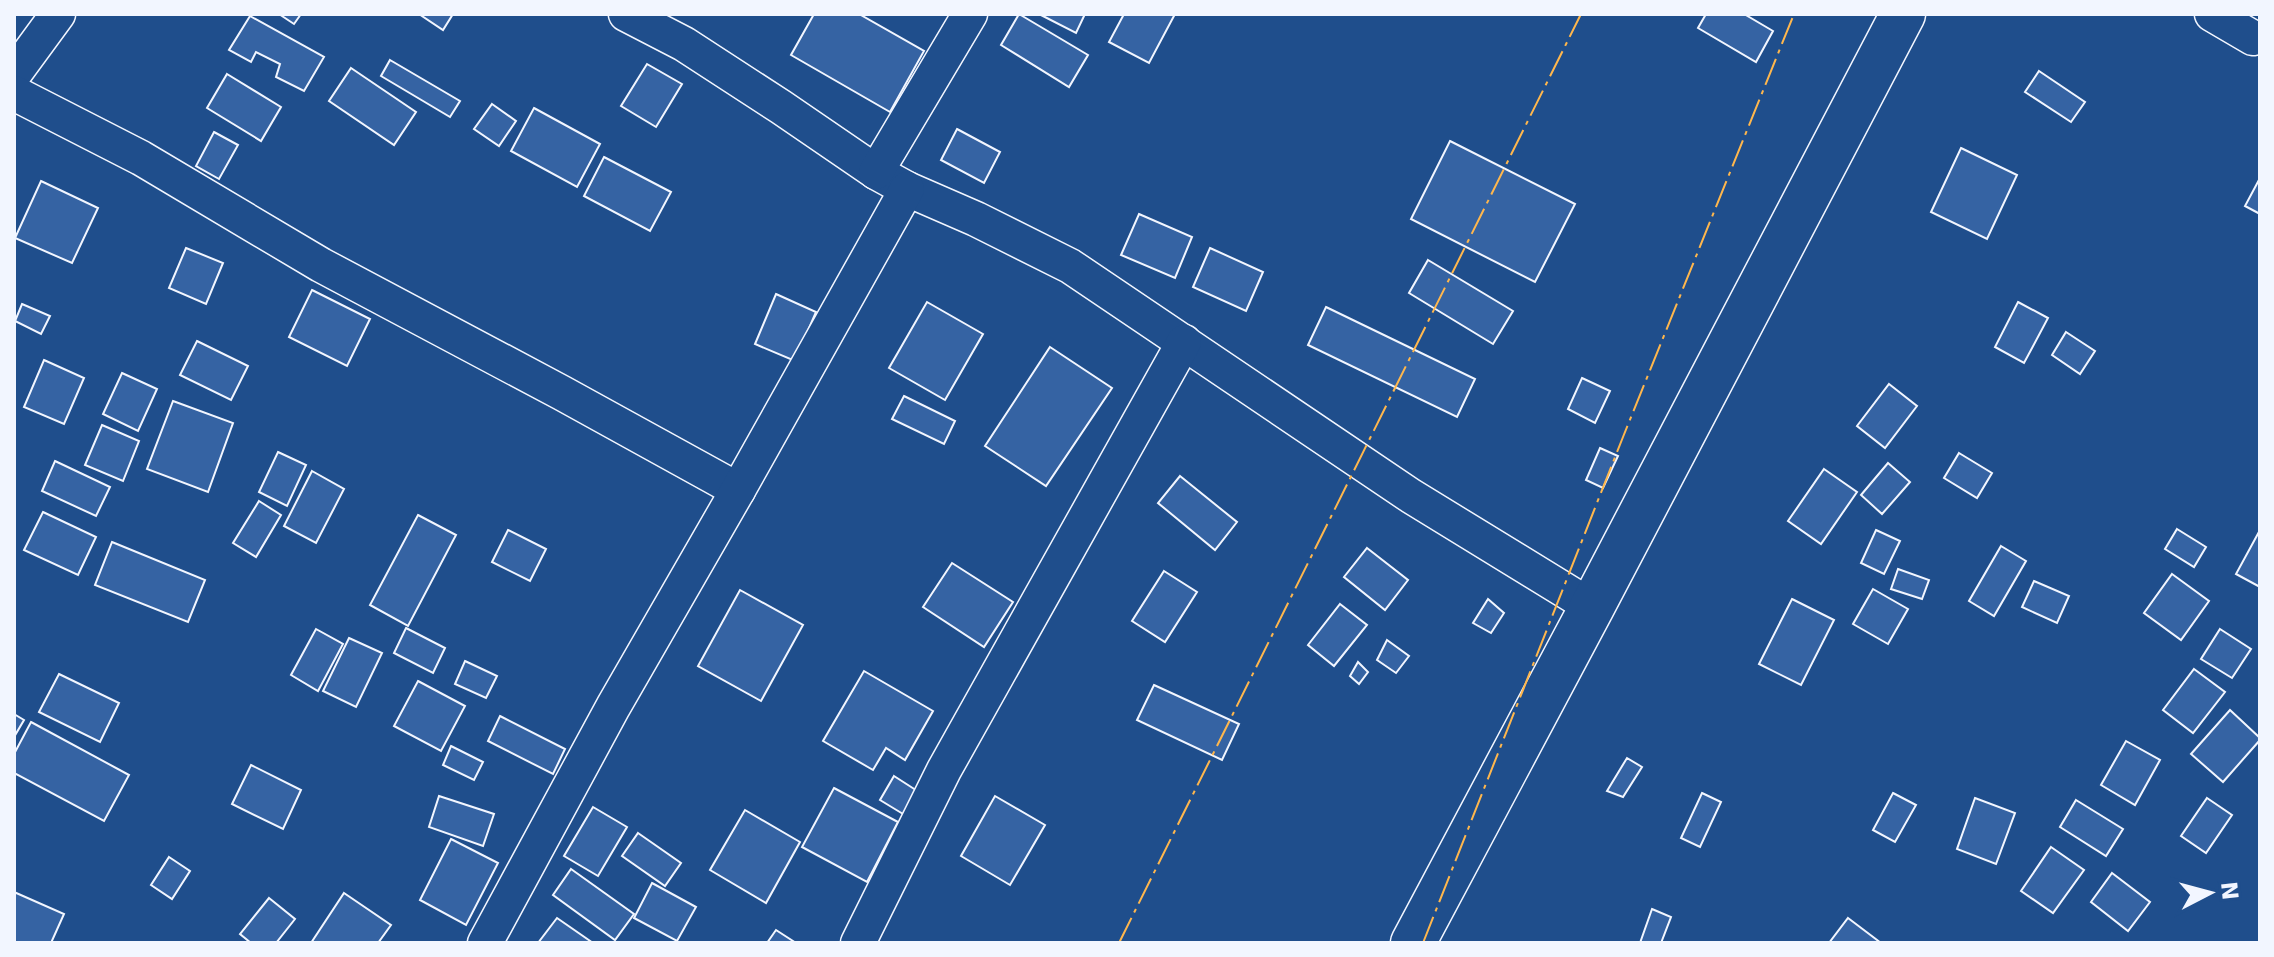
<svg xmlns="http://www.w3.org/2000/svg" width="2274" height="957" font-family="'DejaVu Sans',sans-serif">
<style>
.building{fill:#3563a3;stroke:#f2f6ff;stroke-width:2}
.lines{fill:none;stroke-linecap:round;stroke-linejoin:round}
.minor-casing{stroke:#f2f6ff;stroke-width:37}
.primary-casing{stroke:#f2f6ff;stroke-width:47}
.minor{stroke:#1f4e8c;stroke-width:34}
.primary{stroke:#1f4e8c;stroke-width:44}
.power{stroke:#ffb74d;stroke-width:2;stroke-dasharray:28 6 4 6;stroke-linecap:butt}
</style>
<rect width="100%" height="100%" fill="#1f4e8c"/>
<!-- building -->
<g class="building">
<path d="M279,14H301L294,24Z"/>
<path d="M419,14H453L443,30Z"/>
<path d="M814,14H859L924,51L890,112L791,55Z"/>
<path d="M1019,14L1088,55L1069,87L1001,45Z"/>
<path d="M1039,14H1085L1076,33Z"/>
<path d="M1124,14H1175L1149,63L1109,42Z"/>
<path d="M1706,14H1744L1773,31L1756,62L1698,28Z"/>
<path d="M250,16L324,57L304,91L276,77L280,64L256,52L251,62L229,50Z"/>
<path d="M390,60L460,101L450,117L381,76Z"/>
<path d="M647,64L682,84L656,127L621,106Z"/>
<path d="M351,68L416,112L394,145L329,101Z"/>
<path d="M2039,71L2085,102L2071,122L2025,92Z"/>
<path d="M227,74L281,107L261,141L207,108Z"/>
<path d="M492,104L516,121L499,146L474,129Z"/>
<path d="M534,108L600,144L577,187L511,151Z"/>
<path d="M957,129L1000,152L984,183L941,160Z"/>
<path d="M214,132L238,145L219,179L196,166Z"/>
<path d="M1450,141L1575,204L1535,282L1411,219Z"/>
<path d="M1961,148L2017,175L1987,239L1931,212Z"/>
<path d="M604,157L671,192L650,231L584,196Z"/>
<path d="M2260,178V214L2245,206Z"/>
<path d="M41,181L98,208L72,263L15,238Z"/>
<path d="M1139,214L1192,237L1175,278L1121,255Z"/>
<path d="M186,248L223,263L206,304L169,288Z"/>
<path d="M1210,248L1263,272L1246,311L1193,287Z"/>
<path d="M1428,260L1513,311L1493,344L1409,293Z"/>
<path d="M312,290L370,319L347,366L289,337Z"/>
<path d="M776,294L816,312L795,361L755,344Z"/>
<path d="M927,302L983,334L945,400L889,368Z"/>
<path d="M2018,302L2048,318L2024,363L1995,347Z"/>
<path d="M22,304L50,316L41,334L15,321Z"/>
<path d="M1326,307L1475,379L1457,417L1308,345Z"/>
<path d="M2066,332L2095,351L2080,374L2052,355Z"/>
<path d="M197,341L248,366L231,400L180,375Z"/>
<path d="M1050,347L1112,388L1046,486L985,446Z"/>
<path d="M44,360L84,378L64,424L24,407Z"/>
<path d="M122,373L157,389L138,431L103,414Z"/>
<path d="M1582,378L1610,391L1595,423L1568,409Z"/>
<path d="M1889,384L1917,406L1885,448L1857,426Z"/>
<path d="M904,396L955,421L944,444L892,419Z"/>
<path d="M173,401L233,423L208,492L147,469Z"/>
<path d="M102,425L139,441L123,481L85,465Z"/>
<path d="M1600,448L1618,456L1603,488L1586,480Z"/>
<path d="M278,452L306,465L287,506L259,492Z"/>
<path d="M1959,453L1992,473L1977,498L1944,478Z"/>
<path d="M55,461L110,487L96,516L42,491Z"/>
<path d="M1888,463L1910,482L1882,514L1861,495Z"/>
<path d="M1824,469L1857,492L1821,544L1788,521Z"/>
<path d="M312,471L344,489L316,543L284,526Z"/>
<path d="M1180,476L1237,522L1215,550L1158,503Z"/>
<path d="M259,501L281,515L256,557L233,543Z"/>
<path d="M43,512L96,537L78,575L24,550Z"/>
<path d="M418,515L456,535L408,626L370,605Z"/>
<path d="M2177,529L2206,547L2194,567L2165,549Z"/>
<path d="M508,530L546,549L530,581L492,562Z"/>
<path d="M1876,530L1900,541L1884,574L1861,563Z"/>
<path d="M2260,530V587L2236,574Z"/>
<path d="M112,542L205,580L188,622L95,585Z"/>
<path d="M2001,546L2026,561L1994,616L1969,601Z"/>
<path d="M1367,548L1408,580L1385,610L1344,577Z"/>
<path d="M952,563L1013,602L984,647L923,607Z"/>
<path d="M1898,569L1929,580L1922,599L1891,589Z"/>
<path d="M1164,571L1197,592L1165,642L1132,621Z"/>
<path d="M2172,574L2209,601L2181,640L2144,613Z"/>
<path d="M2034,581L2069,596L2057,623L2022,607Z"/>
<path d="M1873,589L1908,609L1888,644L1853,624Z"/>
<path d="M740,590L803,625L761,701L698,666Z"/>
<path d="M1488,599L1504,613L1491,633L1473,623Z"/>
<path d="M1792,599L1834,620L1801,685L1759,664Z"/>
<path d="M1340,604L1367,625L1334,666L1308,645Z"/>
<path d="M406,628L445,648L433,673L394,653Z"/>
<path d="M316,629L343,644L318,691L291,675Z"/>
<path d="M2220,629L2251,649L2232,678L2201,659Z"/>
<path d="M349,638L382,653L356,707L323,691Z"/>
<path d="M1387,640L1409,656L1396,673L1377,660Z"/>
<path d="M465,661L497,676L486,698L455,684Z"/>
<path d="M1358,662L1368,672L1359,684L1350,676Z"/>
<path d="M2194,669L2225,692L2193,733L2163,710Z"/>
<path d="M864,671L933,711L905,760L886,748L873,770L823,741Z"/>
<path d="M59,674L119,703L100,742L39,712Z"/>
<path d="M418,681L465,706L441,751L394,726Z"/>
<path d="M1154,685L1239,724L1222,760L1137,720Z"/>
<path d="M2230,710L2260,738V740L2223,782L2191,754Z"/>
<path d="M14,714L24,720L14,737Z"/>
<path d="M500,716L565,749L553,774L488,741Z"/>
<path d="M31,722L129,775L104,821L14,773V754Z"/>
<path d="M2126,741L2160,760L2135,805L2101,785Z"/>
<path d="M451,746L483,762L474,780L443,765Z"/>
<path d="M1627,758L1642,767L1623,797L1607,791Z"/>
<path d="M251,765L301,790L283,829L232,804Z"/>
<path d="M894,776L922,794L908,817L880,800Z"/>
<path d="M834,788L898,822L867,882L802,847Z"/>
<path d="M1702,793L1721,802L1700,847L1681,838Z"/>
<path d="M1893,793L1916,805L1895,842L1873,830Z"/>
<path d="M439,796L494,814L483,846L429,827Z"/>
<path d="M995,796L1045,825L1010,885L961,856Z"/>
<path d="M1975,798L2015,813L1996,864L1957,849Z"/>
<path d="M2207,798L2232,815L2206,853L2181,836Z"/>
<path d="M2076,800L2123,829L2106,856L2060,827Z"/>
<path d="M593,807L627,827L598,876L564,856Z"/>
<path d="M745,810L800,842L766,903L710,870Z"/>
<path d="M638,833L681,863L665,886L622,856Z"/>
<path d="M451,839L498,863L466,925L420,900Z"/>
<path d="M2051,847L2084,870L2053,913L2021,891Z"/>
<path d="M169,857L190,871L172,899L151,885Z"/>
<path d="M571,869L634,914L615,940L553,895Z"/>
<path d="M2112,873L2150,902L2128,931L2091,902Z"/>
<path d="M652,883L696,907L677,941L634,918Z"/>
<path d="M14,892L64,914L51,943H14Z"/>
<path d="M344,893L391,925L378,943H311Z"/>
<path d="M269,898L295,919L276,943H251L240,934Z"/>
<path d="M1652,909L1671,917L1661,943H1640Z"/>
<path d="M557,918L593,943H538Z"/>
<path d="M1848,918L1881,943H1829Z"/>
<path d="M776,930L796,943H767Z"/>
</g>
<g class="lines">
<defs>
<g id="minor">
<path d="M626,14L684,44L781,107L876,172L907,189L976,219L1070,266L1411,496L1592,607"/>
<path d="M2212,14L2253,38"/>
<path d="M14,74L58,14"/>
<path d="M14,93L141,158L321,265L562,393L738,490"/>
<path d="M876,172L970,14"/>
<path d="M485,943L613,707L738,490L907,189"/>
<path d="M858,943L944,770L1184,342"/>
</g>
<path id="primary" d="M1413,943L1592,607L1903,14"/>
</defs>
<!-- minor casing -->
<use href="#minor" class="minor-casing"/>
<!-- primary casing -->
<use href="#primary" class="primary-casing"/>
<!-- minor -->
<use href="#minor" class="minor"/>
<!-- primary -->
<use href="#primary" class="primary"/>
<!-- power -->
<g class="power">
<path d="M1119,943L1581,14"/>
<path d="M1423,943L1623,437L1794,14"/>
</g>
</g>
<!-- border -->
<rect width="2274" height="957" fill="none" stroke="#f2f6ff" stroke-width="32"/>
<!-- north arrow -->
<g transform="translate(2210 893) rotate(84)" stroke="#1f4e8c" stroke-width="6" paint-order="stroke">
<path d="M0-6L14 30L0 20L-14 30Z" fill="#f2f6ff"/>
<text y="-12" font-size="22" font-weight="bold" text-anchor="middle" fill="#f2f6ff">N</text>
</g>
</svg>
